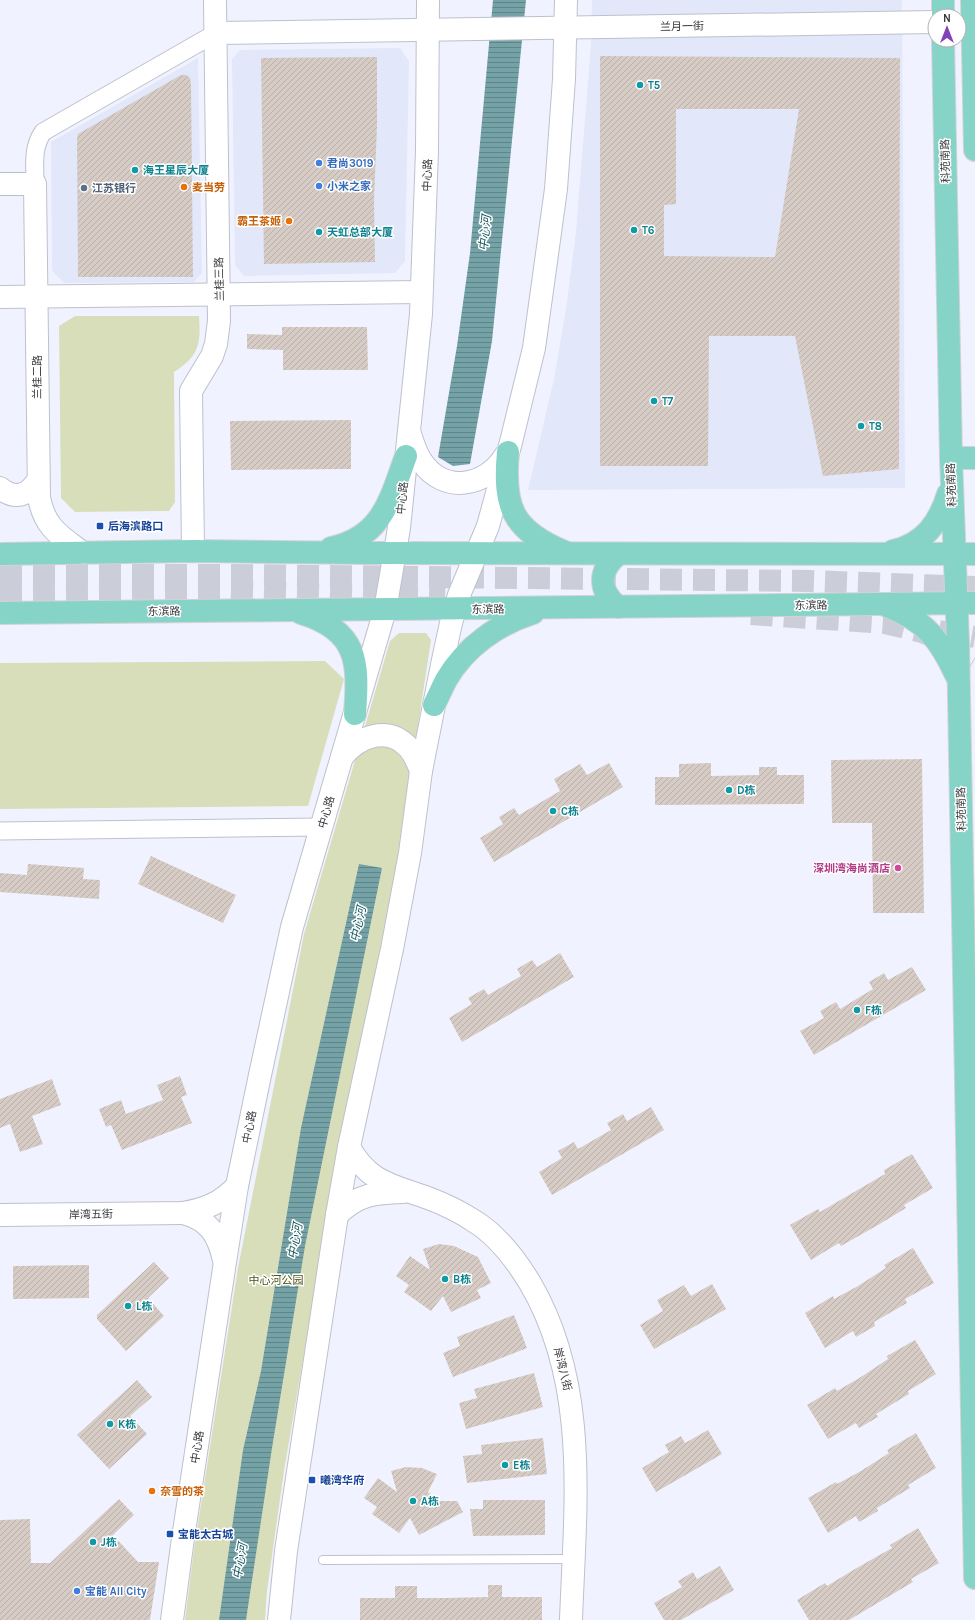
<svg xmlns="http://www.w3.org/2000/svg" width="975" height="1620" font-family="Karla,'Noto Sans SC',sans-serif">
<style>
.built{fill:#e2e7f9}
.green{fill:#d9deba}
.water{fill:url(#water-rules)}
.building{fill:url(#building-hatch);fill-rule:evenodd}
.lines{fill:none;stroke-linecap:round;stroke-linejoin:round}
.highway-tunnel{stroke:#cbced8;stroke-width:22;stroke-dasharray:22 11;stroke-linecap:butt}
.lane-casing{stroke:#bdc1cb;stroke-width:10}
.street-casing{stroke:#bdc1cb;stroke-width:19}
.secondary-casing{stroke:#bdc1cb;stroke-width:24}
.primary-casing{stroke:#d3d3d4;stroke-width:24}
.lane{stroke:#fff;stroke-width:8}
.street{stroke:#fff;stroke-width:17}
.secondary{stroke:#fff;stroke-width:22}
.primary{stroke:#86d3c7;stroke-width:22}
.culture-dot{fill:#0f9aa8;stroke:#fff;stroke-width:1.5}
.shop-dot{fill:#3f7fe0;stroke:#fff;stroke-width:1.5}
.food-dot{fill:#e8710a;stroke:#fff;stroke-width:1.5}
.service-dot{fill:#5c6f8a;stroke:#fff;stroke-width:1.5}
.transit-dot{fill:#1a4fb4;stroke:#fff;stroke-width:1.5}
.hotel-dot{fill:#d1479c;stroke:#fff;stroke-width:1.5}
.labels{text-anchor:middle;stroke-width:3;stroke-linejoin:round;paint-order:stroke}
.street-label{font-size:11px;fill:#38393d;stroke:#fff}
.culture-label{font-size:11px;font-weight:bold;fill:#0d838f;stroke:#fff;text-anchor:start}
.shop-label{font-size:11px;font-weight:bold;fill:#366cbe;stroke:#fff;text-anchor:start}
.food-label{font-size:11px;font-weight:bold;fill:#c56008;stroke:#fff;text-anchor:start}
.service-label{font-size:11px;font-weight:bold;fill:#4e5e75;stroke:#fff;text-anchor:start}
.transit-label{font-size:11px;font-weight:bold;fill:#164399;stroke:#fff;text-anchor:start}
.hotel-label{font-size:11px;font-weight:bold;fill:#b23c85;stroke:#fff;text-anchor:end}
.park-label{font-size:11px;fill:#4d5217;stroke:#fff}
.water-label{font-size:12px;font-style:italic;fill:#15575e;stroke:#fff}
</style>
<defs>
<pattern id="water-rules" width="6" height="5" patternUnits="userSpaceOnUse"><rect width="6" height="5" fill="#74a2a7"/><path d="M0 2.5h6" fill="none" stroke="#608589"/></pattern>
<pattern id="building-hatch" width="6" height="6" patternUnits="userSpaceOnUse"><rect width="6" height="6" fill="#d7ccc5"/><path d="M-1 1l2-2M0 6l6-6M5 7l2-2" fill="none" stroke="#b9b0aa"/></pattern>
</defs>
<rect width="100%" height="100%" fill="#f0f3ff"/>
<!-- built -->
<g class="built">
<path d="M592,0H902L905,488L528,490L554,379L566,309L576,232L591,44Z"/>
<path d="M400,48L409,61L405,261L395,273L244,276L235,265L232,59L240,50Z"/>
<path d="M198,58L202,273L194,282L64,283L52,271L51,142Z"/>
</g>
<!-- green -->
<g class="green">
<path d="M75,316H199C201,344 199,356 174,372L175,502L169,511L75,512L61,498L59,326Z"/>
<path d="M399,633H426L431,640L397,864L371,1004L335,1172L284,1471L267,1591L265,1620H185L194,1549L238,1268L304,934L390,641Z"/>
<path d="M325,661L344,679L308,806L0,809V663Z"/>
</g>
<!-- water -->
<g class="water">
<path d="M493,0H526L492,341L470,464L453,466L438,457L457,346L470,253Z"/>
<path d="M359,864L382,868L305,1246L272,1448L246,1620H219L243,1450L261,1371L301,1128Z"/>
</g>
<!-- building -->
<g class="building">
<path d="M600,56L900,58L899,469L823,476L795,336H709L708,466H600ZM676,109H799L775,257L664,256V205L676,204Z"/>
<path d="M377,57V126L374,199L375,262L264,264L261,58Z"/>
<path d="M181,75H186L190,78L191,84L193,277H78L77,139L78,134Z"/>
<path d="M282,327H367L368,370H283V350L247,349V334L282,335Z"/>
<path d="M351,420V469L231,470L230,421Z"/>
<path d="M922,759L924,913H873L872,823H832L831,760Z"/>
<path d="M609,763L623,787L494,862L480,838L503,824L499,817L514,808L519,815L560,791L554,779L580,764L587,775Z"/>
<path d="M711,763V776L759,775V767H777V775H804V804L655,805V777H679V764Z"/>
<path d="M151,856L236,895L223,923L138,884Z"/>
<path d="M28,864L84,868L83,879L100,880L99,899L0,892V873L27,875Z"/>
<path d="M560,953L574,977L462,1042L449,1018L472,1004L468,998L484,989L488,995L521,976L517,969L532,960L537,967Z"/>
<path d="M912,967L926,990L814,1055L800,1031L824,1018L820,1011L836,1002L840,1009L873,989L869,982L884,973L888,980Z"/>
<path d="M180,1076L187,1095L181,1097L192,1123L122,1150L111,1125L106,1127L99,1109L121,1100L126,1114L163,1100L157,1085Z"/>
<path d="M52,1079L61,1105L32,1116L43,1144L20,1152L10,1124L0,1128V1099Z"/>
<path d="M651,1107L664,1130L552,1195L539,1172L562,1158L558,1151L574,1142L578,1149L611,1130L607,1123L623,1114L627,1121Z"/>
<path d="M912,1154L933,1188L904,1205L906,1208L878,1225L841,1246L839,1243L811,1260L790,1225L818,1209L820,1212L849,1195L885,1174L884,1170Z"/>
<path d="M439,1244L454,1246L478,1257L491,1283L477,1290L481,1298L451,1312L443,1296L431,1311L404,1292L409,1285L396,1276L410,1256L430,1270L423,1249Z"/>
<path d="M913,1248L934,1283L905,1299L907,1303L874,1322L875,1326L856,1337L853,1331L825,1348L805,1313L833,1296L834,1299L858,1286L886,1268L884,1265Z"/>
<path d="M154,1262L169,1278L148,1298L164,1316L126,1351L97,1319V1315Z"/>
<path d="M89,1265V1298L13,1299V1266Z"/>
<path d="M712,1284L726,1309L654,1349L640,1325L663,1311L657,1300L684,1285L691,1296Z"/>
<path d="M514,1315L527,1348L453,1377L443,1353L460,1346L457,1337Z"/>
<path d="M915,1340L936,1374L908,1391L909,1394L876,1414L878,1417L859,1428L856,1423L828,1439L807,1405L835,1388L837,1391L861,1377L888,1359L887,1356Z"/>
<path d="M534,1373L543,1407L466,1429L459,1403L477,1398L474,1389Z"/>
<path d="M137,1380L152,1397L130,1416L147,1434L109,1469L77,1435Z"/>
<path d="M708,1430L722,1454L656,1492L642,1468L669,1452L665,1445L681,1436L685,1443Z"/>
<path d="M916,1433L936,1468L908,1485L910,1488L877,1508L878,1511L859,1522L856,1516L828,1533L808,1498L836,1482L837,1484L861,1471L889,1453L887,1450Z"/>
<path d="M543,1438L547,1474L467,1483L463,1456L482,1454L481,1445Z"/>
<path d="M406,1467L422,1468L437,1474L427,1494L430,1492L431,1501H457L463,1512L419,1535L410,1518L399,1533L372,1514L377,1507L364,1498L378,1478L397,1492L391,1471Z"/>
<path d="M119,1499L134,1515L113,1535L138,1562H159L150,1620H0V1520L30,1519L31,1563H50Z"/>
<path d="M483,1500H545V1535L473,1536L470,1509H483Z"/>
<path d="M918,1528L939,1563L911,1579L913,1582L849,1620H809L797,1600L825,1583L827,1586L855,1569L892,1548L890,1545Z"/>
<path d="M720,1566L734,1590L681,1620H664L654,1603L682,1587L678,1581L693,1572L697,1579Z"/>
<path d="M488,1585H502V1597H542V1620H360V1598H395V1586H417V1598H446L488,1597Z"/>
</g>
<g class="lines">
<!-- highway-tunnel -->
<g class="highway-tunnel">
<path d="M0,575H234L809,581L975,587"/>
<path d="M0,594L221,591L445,599"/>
<path d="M751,614L885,623L922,632L944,641L975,659"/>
<path d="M939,631L975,637"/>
</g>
<defs>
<path id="lane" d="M323,1560L572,1559"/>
<g id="street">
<path d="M35,184C35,165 32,148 43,132L216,33"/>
<path d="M0,831L321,827"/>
</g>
<g id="secondary">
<path d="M216,33L935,22"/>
<path d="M0,184H35L39,497C44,527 60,536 83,553"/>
<path d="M0,297L421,292"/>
<path d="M410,434C413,443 416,454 422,462C444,494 486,487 505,456"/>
<path d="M0,488C15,500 28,496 38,480"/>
<path d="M193,551L191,391L212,356L216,344L219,321L215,0"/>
<path d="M342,757C359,736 388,725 409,748C415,755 418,763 421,771"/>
<path d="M349,1147C369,1183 392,1185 428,1198C444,1204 459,1211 474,1221C497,1235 516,1260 530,1283C590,1385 575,1507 571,1620"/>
<path d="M183,1213C209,1220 218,1234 224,1260"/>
<path d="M0,1215L183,1213C206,1209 221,1203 237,1186"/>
<path d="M337,1215C358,1194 375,1193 403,1192"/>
<path d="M172,1620L183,1538L225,1262L237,1186L260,1075L292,927L385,610L399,528L421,314L427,151L428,0"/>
<path d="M279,1620L286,1551L337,1215L349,1147L392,949L410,853L421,771L443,660L451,623L459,595L488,526L511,442L534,348L556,189L564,79L566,0"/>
</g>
<g id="primary">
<path d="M943,0V16"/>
<path d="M972,0L975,150"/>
<path d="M943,40L951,458L958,642L975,1578"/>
<path d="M508,452C503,507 512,530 565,552"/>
<path d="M951,458H975"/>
<path d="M331,548C383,537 390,499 406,456"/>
<path d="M893,551C924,544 939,523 948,494"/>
<path d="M0,554L193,551L368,553L975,554"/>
<path d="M618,554C598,571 598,590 618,607"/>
<path d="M887,606C925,621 939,638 956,675"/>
<path d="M0,613L975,603"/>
<path d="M301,613C358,631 359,661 355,714"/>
<path d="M434,705C438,697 442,688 446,680C465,647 498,624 533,613"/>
</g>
</defs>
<!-- lane casing -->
<use href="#lane" class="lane-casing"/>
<!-- street casing -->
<use href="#street" class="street-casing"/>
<!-- secondary casing -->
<use href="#secondary" class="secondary-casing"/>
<!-- primary casing -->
<use href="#primary" class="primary-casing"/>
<!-- lane -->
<use href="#lane" class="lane"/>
<!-- street -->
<use href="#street" class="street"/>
<!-- secondary -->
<use href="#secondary" class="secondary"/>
<!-- primary -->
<use href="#primary" class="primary"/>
</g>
<!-- markers -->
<g class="culture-dot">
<circle cx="640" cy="85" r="4"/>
<circle cx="135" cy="170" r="4"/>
<circle cx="634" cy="230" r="4"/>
<circle cx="319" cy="232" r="4"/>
<circle cx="654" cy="401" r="4"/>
<circle cx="861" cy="426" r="4"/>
<circle cx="729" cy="790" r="4"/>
<circle cx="553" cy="811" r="4"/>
<circle cx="857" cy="1010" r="4"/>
<circle cx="445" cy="1279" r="4"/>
<circle cx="128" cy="1306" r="4"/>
<circle cx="110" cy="1424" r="4"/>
<circle cx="505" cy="1465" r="4"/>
<circle cx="413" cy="1501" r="4"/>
<circle cx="93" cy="1542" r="4"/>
</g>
<g class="shop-dot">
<circle cx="319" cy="163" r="4"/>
<circle cx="319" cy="186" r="4"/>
<circle cx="77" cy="1591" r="4"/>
</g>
<g class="food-dot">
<circle cx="184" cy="187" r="4"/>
<circle cx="289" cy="221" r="4"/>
<circle cx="152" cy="1491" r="4"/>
</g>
<circle class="service-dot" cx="84" cy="188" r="4"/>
<g class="transit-dot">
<rect x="96" y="522" width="8" height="8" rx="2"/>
<rect x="308" y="1476" width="8" height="8" rx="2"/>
<rect x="166" y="1530" width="8" height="8" rx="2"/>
</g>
<circle class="hotel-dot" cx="898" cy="868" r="4"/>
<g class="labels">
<!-- street labels -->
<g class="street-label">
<text transform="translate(682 26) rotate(-1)" y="4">兰月一街</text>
<text transform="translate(945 161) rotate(-91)" y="4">科苑南路</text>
<text transform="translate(427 175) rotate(-88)" y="4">中心路</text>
<text transform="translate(219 279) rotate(-91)" y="4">兰桂三路</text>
<text transform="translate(37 377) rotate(-90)" y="4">兰桂二路</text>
<text transform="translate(951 485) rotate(-92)" y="4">科苑南路</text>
<text transform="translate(402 498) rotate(-84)" y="4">中心路</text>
<text transform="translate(811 605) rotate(-1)" y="4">东滨路</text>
<text transform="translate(488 609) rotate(-1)" y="4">东滨路</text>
<text transform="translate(164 611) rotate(-1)" y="4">东滨路</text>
<text transform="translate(961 809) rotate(-91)" y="4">科苑南路</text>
<text transform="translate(326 812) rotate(-74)" y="4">中心路</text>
<text transform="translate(249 1127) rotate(-79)" y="4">中心路</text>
<text transform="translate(91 1214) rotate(-1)" y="4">岸湾五街</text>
<text transform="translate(563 1369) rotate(76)" y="4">岸湾八街</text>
<text transform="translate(197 1447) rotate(-81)" y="4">中心路</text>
</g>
<!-- culture labels -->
<g class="culture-label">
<text x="648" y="89">T5</text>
<text x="143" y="174">海王星辰大厦</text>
<text x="642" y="234">T6</text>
<text x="327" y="236">天虹总部大厦</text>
<text x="662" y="405">T7</text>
<text x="869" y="430">T8</text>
<text x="737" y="794">D栋</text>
<text x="561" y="815">C栋</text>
<text x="865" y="1014">F栋</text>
<text x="453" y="1283">B栋</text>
<text x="136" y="1310">L栋</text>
<text x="118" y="1428">K栋</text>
<text x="513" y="1469">E栋</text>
<text x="421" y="1505">A栋</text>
<text x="101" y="1546">J栋</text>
</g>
<!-- shop labels -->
<g class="shop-label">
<text x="327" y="167">君尚3019</text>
<text x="327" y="190">小米之家</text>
<text x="85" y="1595">宝能 All City</text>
</g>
<!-- food labels -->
<g class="food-label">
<text x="192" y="191">麦当劳</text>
<text x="281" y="225" text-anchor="end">霸王茶姬</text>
<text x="160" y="1495">奈雪的茶</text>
</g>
<!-- service labels -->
<g class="service-label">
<text x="92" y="192">江苏银行</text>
</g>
<!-- transit labels -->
<g class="transit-label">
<text x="108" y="530">后海滨路口</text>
<text x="320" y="1484">曦湾华府</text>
<text x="178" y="1538">宝能太古城</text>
</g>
<!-- hotel labels -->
<g class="hotel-label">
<text x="890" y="872">深圳湾海尚酒店</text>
</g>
<!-- park labels -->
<g class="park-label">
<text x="276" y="1284">中心河公园</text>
</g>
<!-- water labels -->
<g class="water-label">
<text transform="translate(485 233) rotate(-84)" y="4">中心河</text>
<text transform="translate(358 924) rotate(-78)" y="4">中心河</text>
<text transform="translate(295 1241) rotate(-80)" y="4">中心河</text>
<text transform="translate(240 1561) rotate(-80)" y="4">中心河</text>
</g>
</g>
<!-- north arrow -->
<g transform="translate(947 28)"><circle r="19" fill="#ffffff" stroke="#afb0b1"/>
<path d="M0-3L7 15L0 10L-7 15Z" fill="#8243b8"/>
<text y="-6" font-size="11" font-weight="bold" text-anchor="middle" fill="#38393d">N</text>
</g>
</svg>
